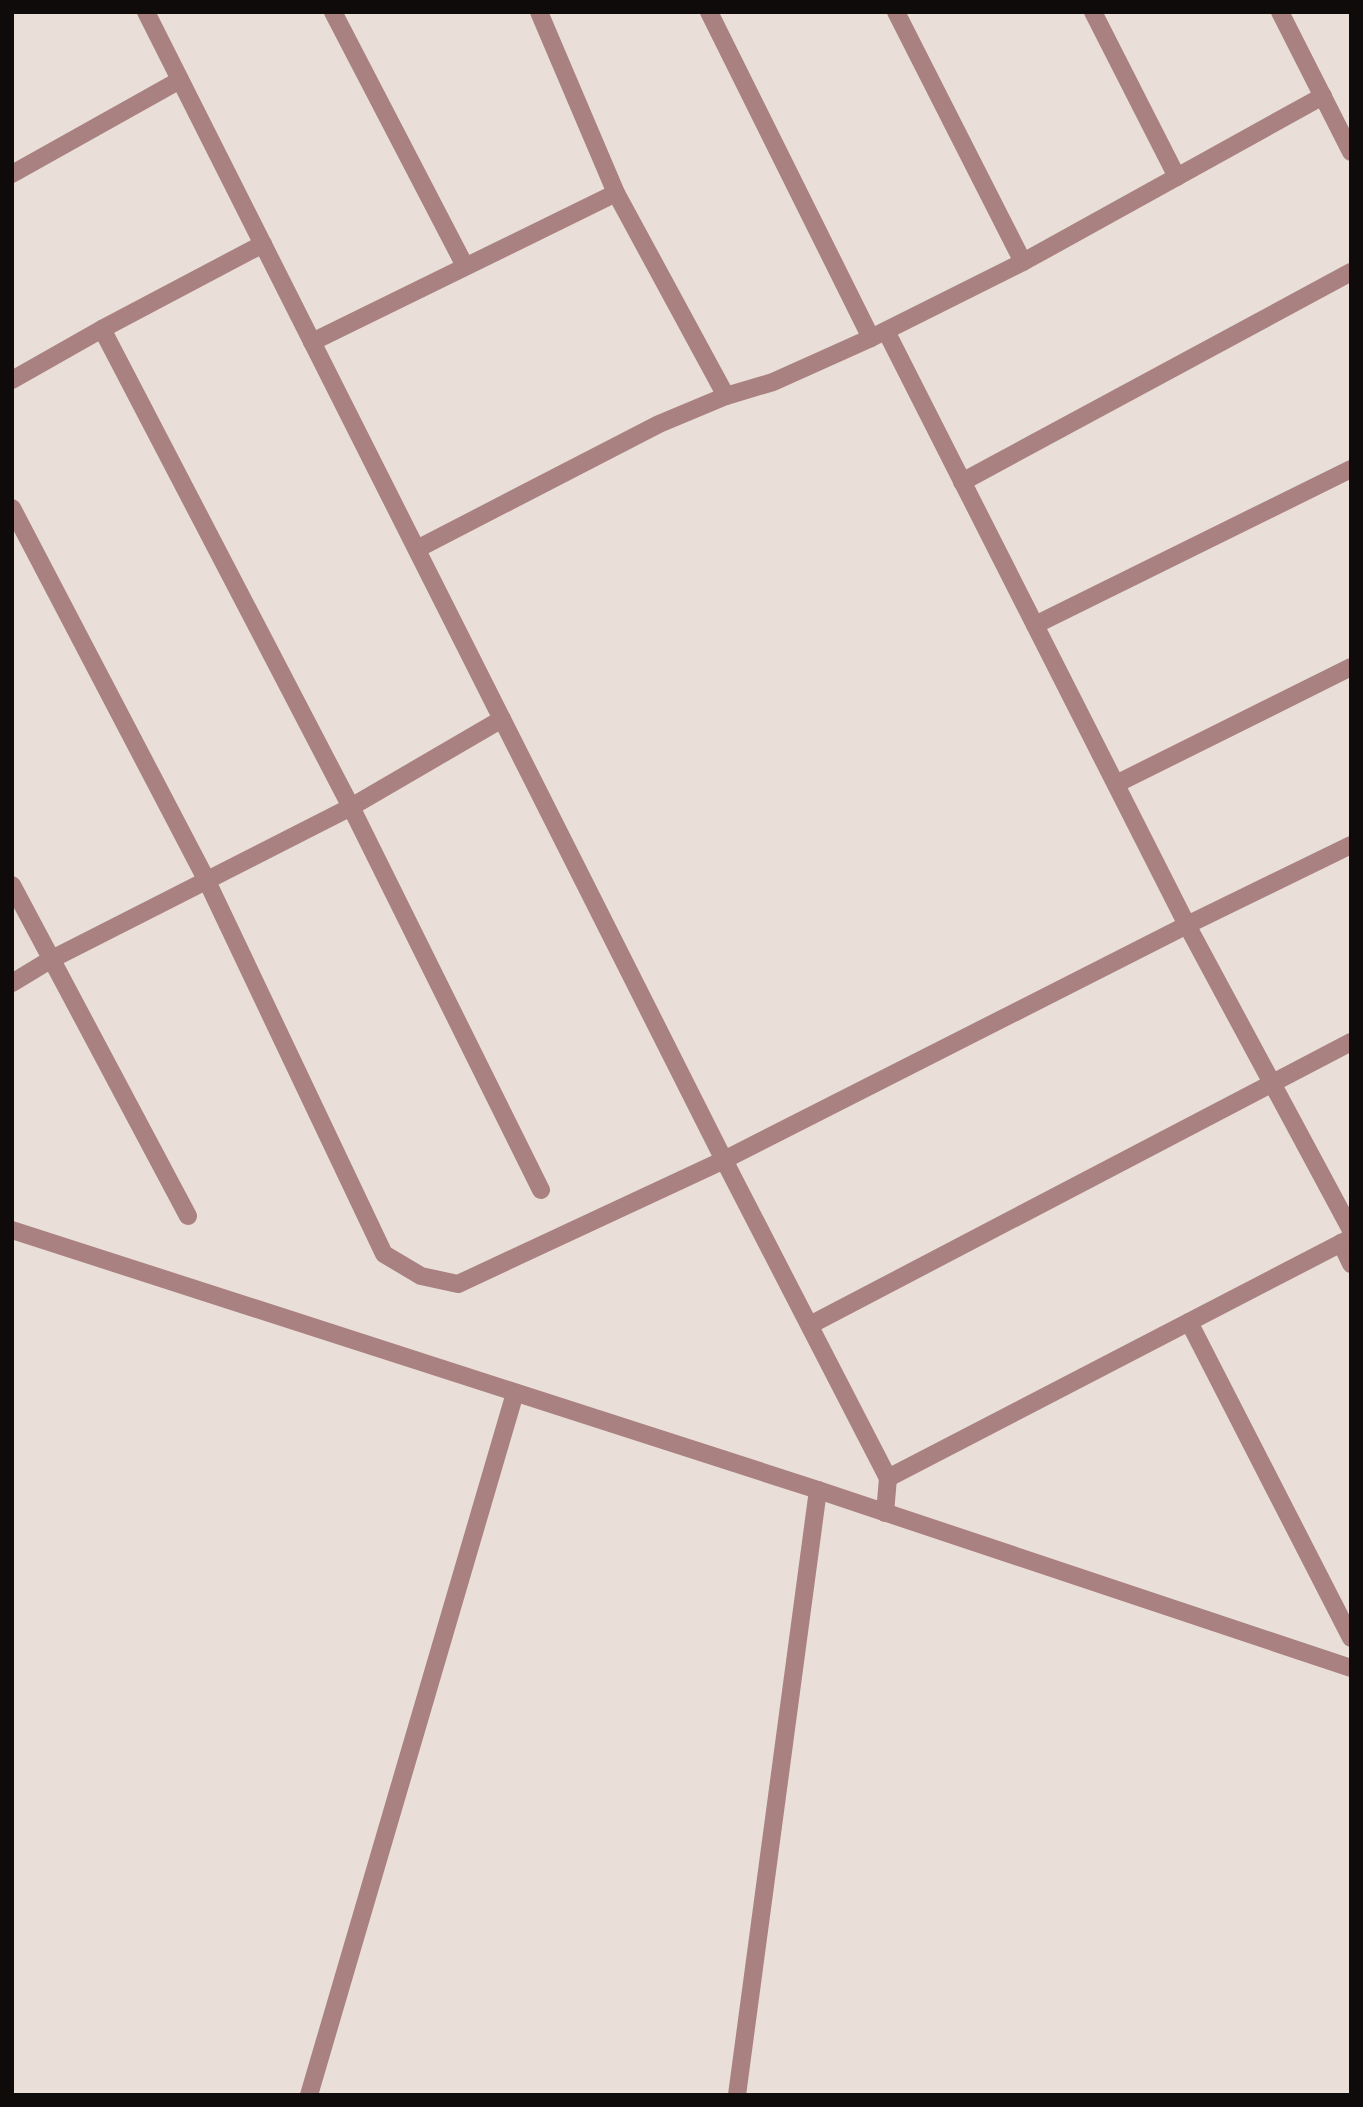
<svg xmlns="http://www.w3.org/2000/svg" width="1363" height="2107" font-family="'PT Sans',sans-serif">
<style>
.lines{fill:none;stroke-linecap:round;stroke-linejoin:round}
.service{stroke:#a98181;stroke-width:18}
.minor{stroke:#a98181;stroke-width:18}
.tertiary{stroke:#a98181;stroke-width:18}
</style>
<rect width="100%" height="100%" fill="#e9ded8"/>
<g class="lines">
<!-- service -->
<g class="service">
<path d="M333,12L465,266"/>
<path d="M709,12L871,338"/>
<path d="M1093,12L1177,177"/>
<path d="M12,174L180,80"/>
<path d="M102,329L351,807L541,1190"/>
<path d="M312,342L616,193"/>
<path d="M962,482L1351,272"/>
<path d="M1116,784L1351,667"/>
<path d="M12,885L188,1216"/>
<path d="M12,983L50,960L351,807L502,719"/>
<path d="M1341,1243L1351,1264"/>
<path d="M1189,1322L1351,1638"/>
<path d="M810,1325L1351,1042"/>
</g>
<!-- minor -->
<g class="minor">
<path d="M146,12L724,1160L888,1478L1351,1238"/>
<path d="M539,12L616,193L726,396"/>
<path d="M896,12L1023,262"/>
<path d="M1280,12L1351,152"/>
<path d="M886,331L1187,925L1351,1230"/>
<path d="M12,380L102,329L263,244"/>
<path d="M12,508L206,879L384,1254L421,1276L458,1284L724,1160L1187,925L1351,845"/>
<path d="M417,549L659,424L726,396L773,382L871,338L1023,262L1323,96"/>
<path d="M1035,625L1351,469"/>
<path d="M12,1230L818,1490L1351,1668"/>
<path d="M309,2095L515,1393"/>
<path d="M737,2095L818,1490"/>
</g>
<!-- tertiary -->
<path class="tertiary" d="M885,1513L888,1478"/>
</g>
<!-- border -->
<rect width="1363" height="2107" fill="none" stroke="#0f0b0a" stroke-width="28"/>
</svg>
